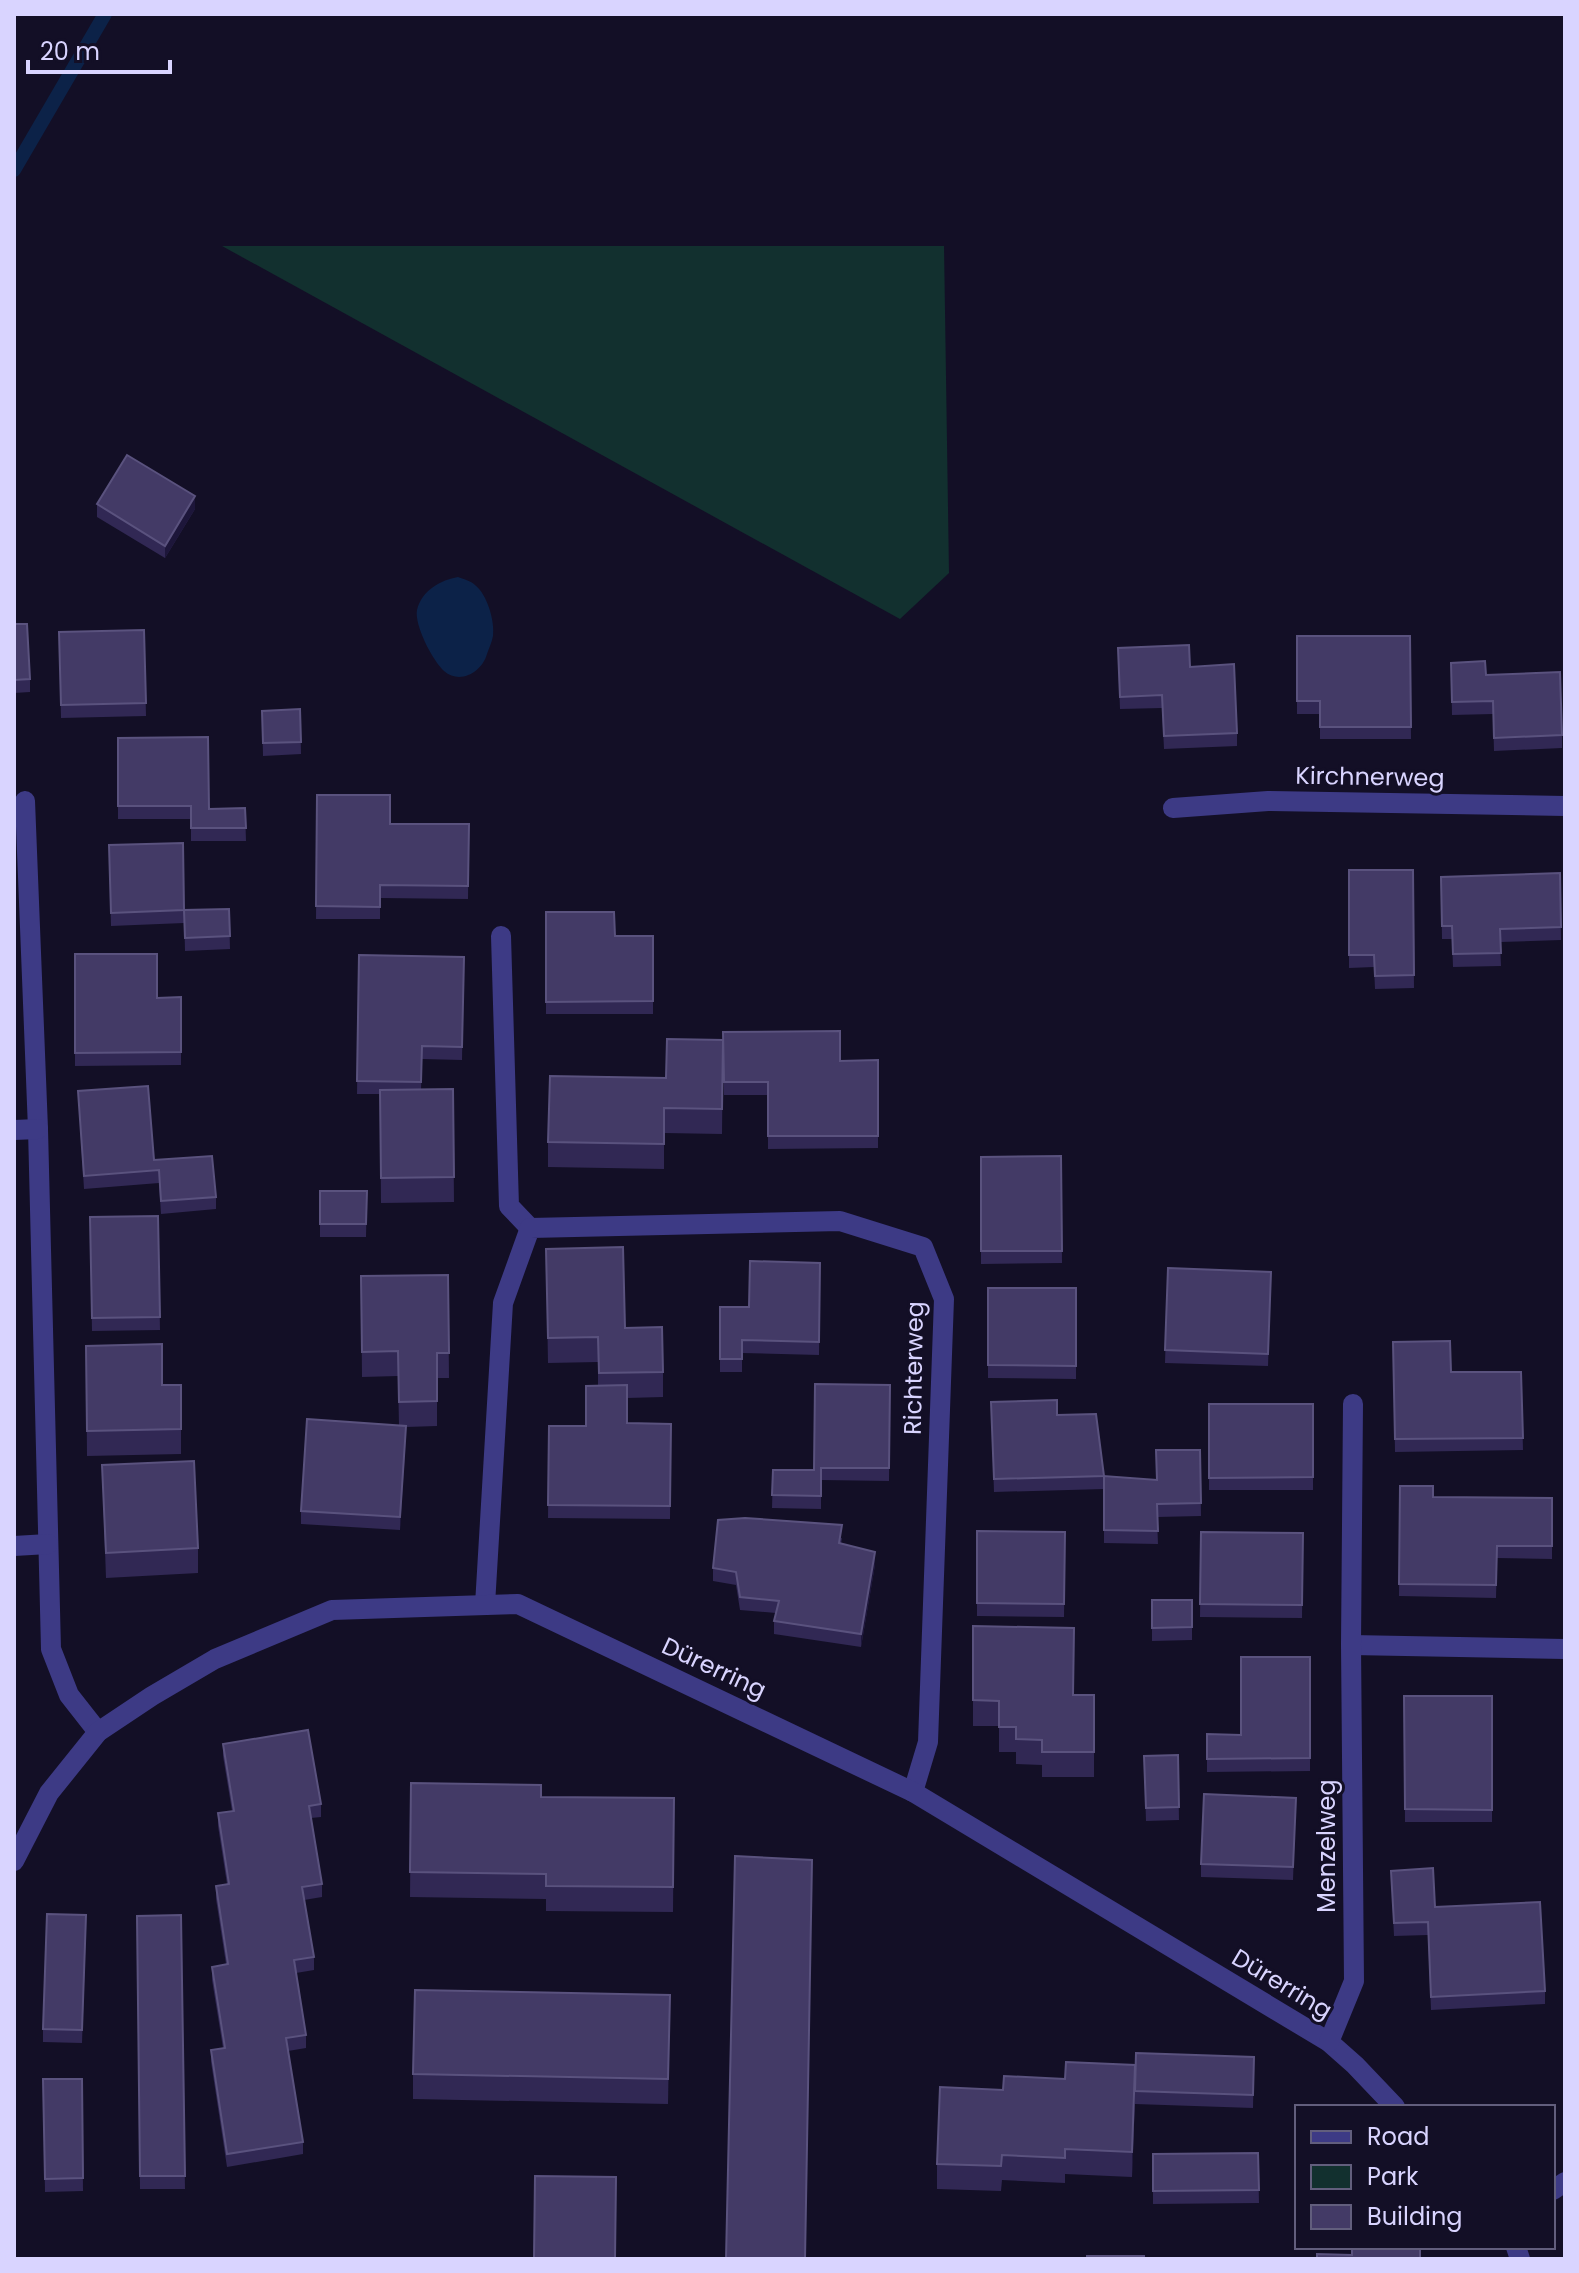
<svg xmlns="http://www.w3.org/2000/svg" width="1579" height="2273" font-family="Poppins,sans-serif">
<style>
.green{fill:#12302f}
.water{fill:#0c2248}
.lines{fill:none;stroke-linecap:round;stroke-linejoin:round}
.stream{stroke:#0c2248;stroke-width:14}
.minor{stroke:#3d3a85;stroke-width:20}
.wall{fill:#312854}
.shaded-wall{fill:#1d163a}
.building{fill:#433a66;stroke:#5a527e;stroke-width:2}
.labels{text-anchor:middle;stroke-width:6;stroke-linejoin:round;paint-order:stroke}
.street-label{font-size:24px;fill:#d9d4ff;stroke:#130f26}
</style>
<rect width="100%" height="100%" fill="#130f26"/>
<!-- green -->
<path class="green" d="M222,246H944L949,573L900,619Z"/>
<!-- water -->
<path class="water" d="M458,577C463,579 471,581 475,585C487,594 495,621 493,636C492,642 489,648 487,654C482,672 460,685 444,671C433,661 414,625 417,610C422,590 441,580 458,577Z"/>
<g class="lines">
<!-- stream -->
<path class="stream" d="M14,170L105,14"/>
<!-- minor -->
<g class="minor">
<path d="M25,801L38,1129L51,1649L69,1695L98,1732"/>
<path d="M1173,808L1268,801L1565,806"/>
<path d="M501,936L509,1206L530,1228"/>
<path d="M14,1130L38,1129"/>
<path d="M14,1546L48,1544"/>
<path d="M485,1605L503,1303L530,1228L840,1221L923,1247L944,1299L928,1742L913,1792"/>
<path d="M1351,1645L1565,1649"/>
<path d="M14,1861L49,1793L98,1732L152,1696L215,1659L332,1610L518,1604L913,1792L1329,2042L1355,2065L1395,2107"/>
<path d="M1329,2042L1354,1981L1351,1645L1353,1404"/>
<path d="M1553,2190L1565,2182"/>
<path d="M1516,2247L1520,2259"/>
</g>
</g>
<!-- wall -->
<g class="wall">
<path d="M97,504L195,509L165,558L97,517Z"/>
<path d="M14,624L30,679V692L14,693Z"/>
<path d="M144,630L146,716L61,718L59,632Z"/>
<path d="M1297,636H1410L1411,739H1320V714H1297Z"/>
<path d="M1118,661L1190,667L1237,733V746L1164,749L1162,708L1120,709Z"/>
<path d="M1451,663L1486,675L1562,735V748L1494,751L1493,714L1452,715Z"/>
<path d="M300,709L301,754L263,756L262,711Z"/>
<path d="M118,738L209,809L245,808L246,841H191V819H118Z"/>
<path d="M317,795L390,824H469L468,899L380,898V919H316Z"/>
<path d="M183,843L184,923L111,926L109,845Z"/>
<path d="M1349,870H1413L1414,988L1375,989L1374,967L1349,968Z"/>
<path d="M1560,873L1561,940L1500,942L1501,966L1453,967L1452,939H1442L1441,877Z"/>
<path d="M229,909L230,949L185,951L184,910Z"/>
<path d="M546,912L615,936H653V1014H546Z"/>
<path d="M75,954L157,998L181,997V1065L75,1066Z"/>
<path d="M359,955L464,957L462,1060L422,1059L421,1090L453,1089L454,1202L381,1203L380,1094H357Z"/>
<path d="M723,1032L840,1061L878,1060V1148L768,1149V1095H724Z"/>
<path d="M723,1040L722,1134L664,1133V1169L548,1167V1142L666,1078Z"/>
<path d="M78,1091L154,1160L216,1197V1209L161,1214L159,1183L84,1189Z"/>
<path d="M1061,1156L1062,1263L981,1264V1157Z"/>
<path d="M320,1191H367L366,1237H320Z"/>
<path d="M158,1216L160,1330L92,1331L90,1217Z"/>
<path d="M546,1249L625,1328L663,1372V1397L627,1398V1423L671,1424L670,1519L548,1518L549,1426H586L598,1386V1362L548,1363Z"/>
<path d="M820,1263L819,1355L742,1353V1372H720V1307H749Z"/>
<path d="M1168,1268L1271,1272L1268,1366L1165,1363Z"/>
<path d="M448,1275L449,1378H437V1426L406,1427L400,1530L301,1524V1511L399,1426L398,1376L362,1377L361,1276Z"/>
<path d="M988,1288H1076V1379L988,1378Z"/>
<path d="M1393,1342L1451,1372H1521L1523,1450L1395,1452Z"/>
<path d="M86,1346L162,1385H181V1454L87,1456Z"/>
<path d="M890,1385L889,1481L821,1480V1509L772,1508L773,1470H814Z"/>
<path d="M991,1402L1057,1415L1104,1476V1489L994,1492Z"/>
<rect x="1209" y="1404" width="104" height="86"/>
<path d="M1200,1450L1201,1516L1157,1517L1158,1544L1104,1543V1476L1157,1480Z"/>
<path d="M102,1465L198,1548V1573L106,1578Z"/>
<path d="M1400,1486L1433,1497L1552,1498V1559L1497,1558L1496,1598L1399,1596Z"/>
<path d="M977,1531L1065,1532L1064,1617L977,1616Z"/>
<path d="M1201,1532L1303,1533L1302,1618L1200,1617Z"/>
<path d="M842,1538L841,1544L875,1565L861,1647L774,1634V1621L776,1613L740,1610L736,1585L713,1581V1568Z"/>
<path d="M1152,1600H1192V1640L1152,1641Z"/>
<path d="M973,1626L1073,1695H1094V1777H1042V1765L1016,1764V1752H999V1726H973Z"/>
<path d="M1310,1657V1771L1207,1772V1734L1241,1735Z"/>
<path d="M1404,1696H1492V1822H1405Z"/>
<path d="M223,1744L321,1804V1817L311,1818L322,1884V1897L304,1900L314,1957V1970L296,1973L306,2035V2048L288,2051L303,2142V2154L227,2167L211,2062V2050L223,2048L212,1980V1967L226,1964L216,1899V1886L227,1884L218,1826V1813L232,1811L223,1756Z"/>
<path d="M1178,1755L1179,1820L1146,1821L1144,1756Z"/>
<path d="M411,1783L541,1797L674,1798L673,1912L546,1911V1899L410,1897Z"/>
<path d="M1296,1798L1293,1880L1201,1877V1864Z"/>
<path d="M1391,1871L1435,1907L1545,1991V2004L1431,2010L1428,1935L1394,1936Z"/>
<path d="M181,1915L185,2189H140L137,1916Z"/>
<path d="M86,1928L82,2043L43,2042V2029Z"/>
<path d="M670,1995L668,2104L413,2099V2074Z"/>
<path d="M1254,2057L1253,2108L1135,2104V2101L1132,2177L1065,2174V2183L1002,2180L1001,2191L937,2189V2164L1003,2090L1135,2065Z"/>
<path d="M43,2079H82L83,2191L45,2192Z"/>
<path d="M1258,2153L1259,2203L1153,2204V2154Z"/>
</g>
<!-- shaded-wall -->
<g class="shaded-wall">
<path d="M195,496V509L165,558V546Z"/>
<path d="M406,1426V1439L400,1530V1517Z"/>
<path d="M875,1552V1565L861,1647V1634Z"/>
<path d="M1135,2065V2091L1132,2177V2152Z"/>
</g>
<!-- building -->
<g class="building">
<path d="M127,455L195,496L165,546L97,504Z"/>
<path d="M14,624H27L30,679L14,680Z"/>
<path d="M144,630L146,703L61,705L59,632Z"/>
<path d="M1297,636H1410L1411,727H1320V701H1297Z"/>
<path d="M1189,645L1190,667L1234,664L1237,733L1164,736L1162,695L1120,697L1118,648Z"/>
<path d="M1485,661L1486,675L1560,672L1562,735L1494,738L1493,701L1452,702L1451,663Z"/>
<path d="M300,709L301,742L263,743L262,711Z"/>
<path d="M208,737L209,809L245,808L246,828H191V806H118V738Z"/>
<path d="M317,795H390V824H469L468,886L380,885V907L316,906Z"/>
<path d="M183,843L184,910L111,913L109,845Z"/>
<path d="M1349,870H1413L1414,975L1375,976L1374,955H1349Z"/>
<path d="M1560,873L1561,927L1500,929L1501,953L1453,954L1452,926H1442L1441,877Z"/>
<path d="M229,909L230,936L185,938L184,910Z"/>
<path d="M546,912H614L615,936H653V1001L546,1002Z"/>
<path d="M75,954H157V998L181,997V1052L75,1053Z"/>
<path d="M359,955L464,957L462,1047L422,1046L421,1082L357,1081Z"/>
<path d="M840,1031V1061L878,1060V1136H768V1082H724L723,1032Z"/>
<path d="M667,1039L723,1040L722,1109L664,1108V1144L548,1142L550,1076L666,1078Z"/>
<path d="M148,1086L154,1160L212,1156L216,1197L161,1201L159,1170L84,1176L78,1091Z"/>
<path d="M453,1089L454,1177L381,1178L380,1090Z"/>
<path d="M1061,1156L1062,1251H981V1157Z"/>
<path d="M320,1191H367L366,1224H320Z"/>
<path d="M158,1216L160,1317L92,1318L90,1217Z"/>
<path d="M623,1247L625,1328L662,1327L663,1372L599,1373L598,1337L548,1338L546,1249Z"/>
<path d="M750,1261L820,1263L819,1342L742,1340V1359H720V1307H749Z"/>
<path d="M1168,1268L1271,1272L1268,1354L1165,1350Z"/>
<path d="M448,1275L449,1353H437V1401L399,1402L398,1351L362,1352L361,1276Z"/>
<path d="M988,1288H1076V1366L988,1365Z"/>
<path d="M1450,1341L1451,1372H1521L1523,1438L1395,1439L1393,1342Z"/>
<path d="M162,1344V1385H181V1429L87,1431L86,1346Z"/>
<path d="M815,1384L890,1385L889,1468H821V1496L772,1495L773,1470H814Z"/>
<path d="M627,1385V1423L671,1424L670,1506L548,1505L549,1426H586V1386Z"/>
<path d="M1057,1400V1415L1096,1414L1104,1476L994,1479L991,1402Z"/>
<path d="M1209,1404H1313V1477L1209,1478Z"/>
<path d="M307,1419L406,1426L400,1517L301,1511Z"/>
<path d="M1156,1450H1200L1201,1503L1157,1504L1158,1531L1104,1530V1476L1157,1480Z"/>
<path d="M194,1461L198,1548L106,1553L102,1465Z"/>
<path d="M1400,1486H1433V1497L1552,1498V1546H1497L1496,1585L1399,1584Z"/>
<path d="M745,1518L842,1525L839,1543L875,1552L861,1634L774,1621L779,1601L740,1597L736,1572L713,1568L718,1520Z"/>
<path d="M977,1531L1065,1532L1064,1604L977,1603Z"/>
<path d="M1201,1532L1303,1533L1302,1605L1200,1604Z"/>
<path d="M1152,1600H1192V1627L1152,1628Z"/>
<path d="M973,1626L1074,1628L1073,1695H1094V1752H1042V1740L1016,1739V1727H999V1701L973,1700Z"/>
<path d="M1241,1657H1310V1758L1207,1759V1734L1241,1735Z"/>
<path d="M1404,1696H1492V1810L1405,1809Z"/>
<path d="M308,1730L321,1804L309,1806L322,1884L302,1887L314,1957L294,1960L306,2035L286,2038L303,2142L227,2154L211,2050L225,2048L212,1967L228,1964L216,1886L229,1884L218,1813L234,1811L223,1744Z"/>
<path d="M1178,1755L1179,1807L1146,1808L1144,1756Z"/>
<path d="M411,1783L541,1785V1797L674,1798L673,1887L546,1886V1874L410,1872Z"/>
<path d="M1204,1794L1296,1798L1293,1867L1201,1864Z"/>
<path d="M735,1856L812,1860L805,2259H726Z"/>
<path d="M1433,1868L1435,1907L1540,1902L1545,1991L1431,1997L1428,1922L1394,1923L1391,1871Z"/>
<path d="M47,1914L86,1915L82,2030L43,2029Z"/>
<path d="M181,1915L185,2176H140L137,1916Z"/>
<path d="M415,1990L670,1995L668,2079L413,2074Z"/>
<path d="M1136,2053L1254,2057L1253,2095L1135,2091Z"/>
<path d="M1066,2062L1135,2065L1132,2152L1065,2149V2158L1002,2155L1001,2166L937,2164L940,2087L1003,2090L1004,2076L1065,2079Z"/>
<path d="M43,2079H82L83,2178L45,2179Z"/>
<path d="M1258,2153L1259,2190L1153,2191V2154Z"/>
<path d="M535,2176L616,2177L615,2259H534Z"/>
<path d="M1352,2247H1420V2259H1317V2254L1352,2255Z"/>
<rect x="1087" y="2256" width="57" height="3"/>
</g>
<g class="labels">
<!-- street labels -->
<g class="street-label">
<text transform="translate(1370 777) rotate(1)" y="8">Kirchnerweg</text>
<text transform="translate(914 1368) rotate(-89)" y="8">Richterweg</text>
<text transform="translate(714 1668) rotate(25)" y="8">Dürerring</text>
<text transform="translate(1327 1846) rotate(-90)" y="8">Menzelweg</text>
<text transform="translate(1282 1984) rotate(31)" y="8">Dürerring</text>
</g>
</g>
<!-- border -->
<rect width="1579" height="2273" fill="none" stroke="#d9d4ff" stroke-width="32"/>
<!-- legend -->
<rect x="1295" y="2105" width="260" height="144" fill="#130f26" stroke="#625e7d" stroke-width="2"/>
<rect x="1311" y="2131" width="40" height="12" fill="#3d3a85" stroke="#625e7d" stroke-width="2"/>
<text x="1367" y="2145" font-size="24" fill="#d9d4ff">Road</text>
<rect x="1311" y="2165" width="40" height="24" fill="#12302f" stroke="#625e7d" stroke-width="2"/>
<text x="1367" y="2185" font-size="24" fill="#d9d4ff">Park</text>
<rect x="1311" y="2205" width="40" height="24" fill="#433a66" stroke="#625e7d" stroke-width="2"/>
<text x="1367" y="2225" font-size="24" fill="#d9d4ff">Building</text>
<!-- scale -->
<path d="M28 60v12h142v-12" fill="none" stroke="#d9d4ff" stroke-width="4"/>
<text x="40" y="60" font-size="24" fill="#d9d4ff" stroke="#130f26" stroke-width="6" paint-order="stroke">20 m</text>
</svg>
